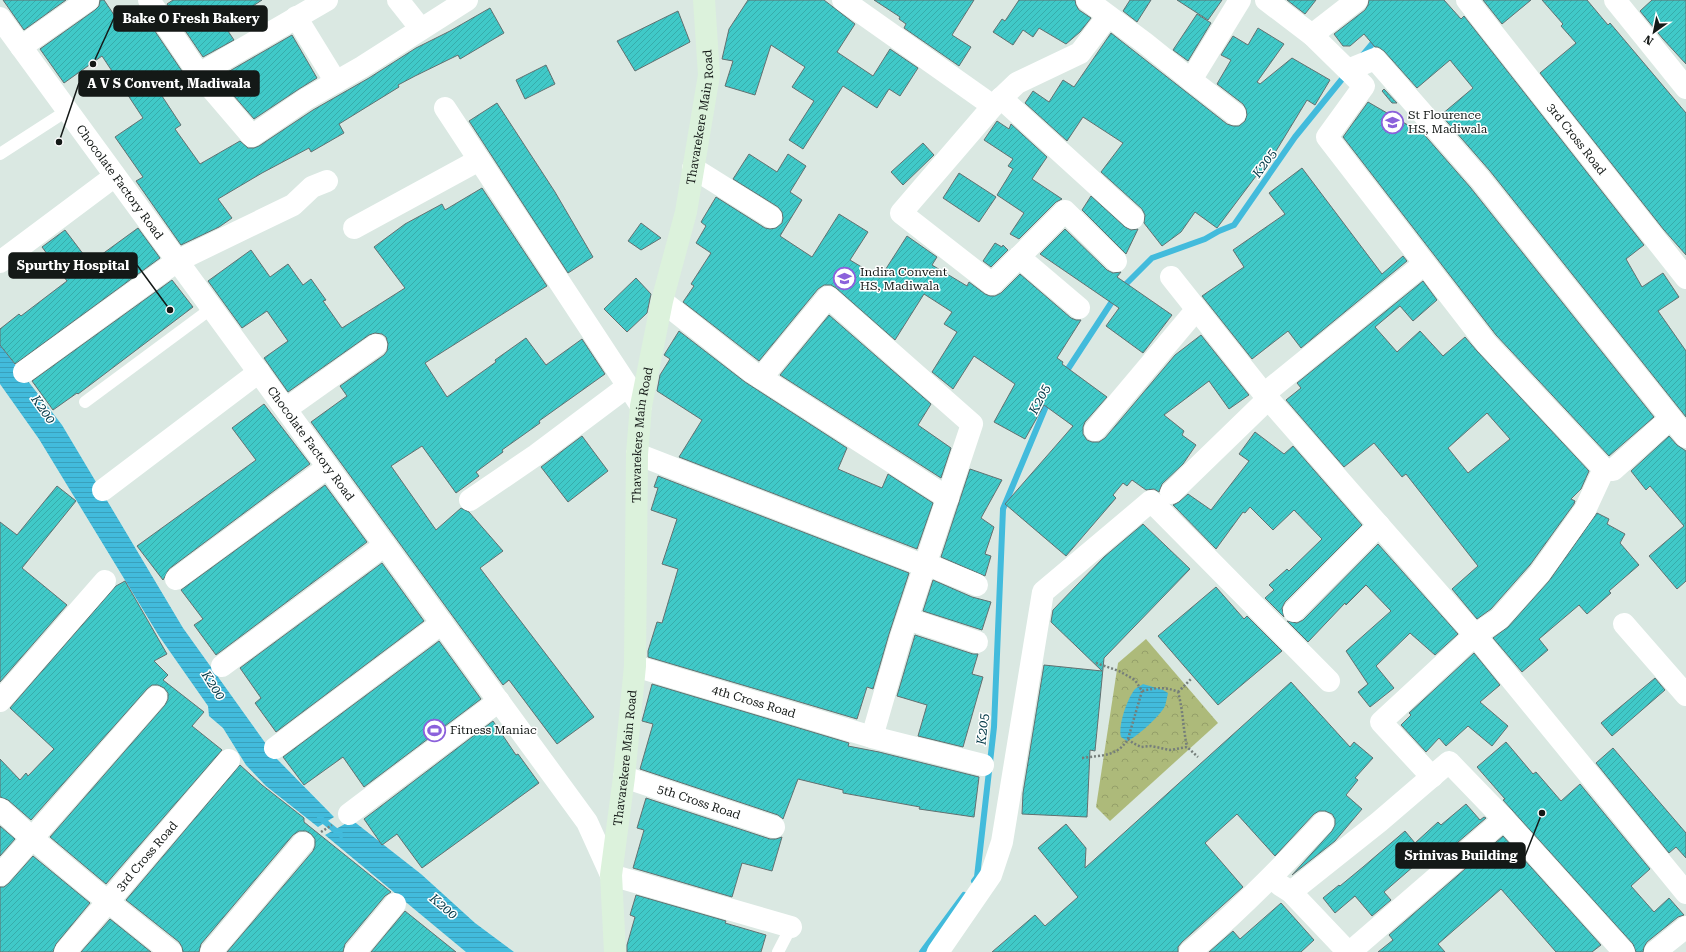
<svg xmlns="http://www.w3.org/2000/svg" width="1686" height="952" font-family="'Roboto Serif',serif">
<style>
.park{fill:url(#park-crowns)}
.water{fill:url(#water-rules)}
.lines{fill:none;stroke-linecap:round;stroke-linejoin:round}
.stream{stroke:#42bbdc;stroke-width:6}
.building{fill:url(#building-hatch);stroke:#627070;fill-rule:evenodd}
.path{stroke:#757e7a;stroke-width:2.5;stroke-dasharray:2 2;stroke-linecap:butt}
.service{stroke:#fff;stroke-width:12}
.minor{stroke:#fff;stroke-width:22}
.tertiary{stroke:#fff;stroke-width:22}
.secondary{stroke:#dcf2dc;stroke-width:22}
.labels{text-anchor:middle;stroke-width:3;stroke-linejoin:round;paint-order:stroke}
.poi-label{font-size:12px;fill:#141917;stroke:#fff;text-anchor:start}
.street-label{font-size:12px;fill:#141917;stroke:#fff}
.water-label{font-size:13px;font-style:italic;fill:#003745;stroke:#fff}
.leader{fill:none;stroke:#141917;stroke-width:1.5}
.callout-dot{fill:#141917;stroke:#fff;stroke-width:1.5}
.callout{fill:#141917;stroke:#141917;stroke-width:1.5}
.callout-label{font-size:13px;text-anchor:middle;font-weight:bold;fill:#fff}
</style>
<defs>
<pattern id="park-crowns" width="20" height="18" patternUnits="userSpaceOnUse"><rect width="20" height="18" fill="#adba7a"/><path d="M2 6a3 3 0 1 1 6 0M12 15a3 3 0 1 1 6 0" fill="none" stroke="#949f69"/></pattern>
<pattern id="water-rules" width="6" height="5" patternUnits="userSpaceOnUse"><rect width="6" height="5" fill="#42bbdc"/><path d="M0 2.5h6" fill="none" stroke="#39a0bc"/></pattern>
<pattern id="building-hatch" width="6" height="6" patternUnits="userSpaceOnUse"><rect width="6" height="6" fill="#40c9c8"/><path d="M-1 1l2-2M0 6l6-6M5 7l2-2" fill="none" stroke="#37acab"/></pattern>
</defs>
<rect width="100%" height="100%" fill="#dae8e2"/>
<!-- park -->
<path class="park" d="M1146,639L1218,723L1110,821L1096,807L1118,663Z"/>
<!-- water -->
<g class="water">
<path d="M0,345L62,425L183,628L276,758L334,817L318,827L266,786L246,765L223,728L209,716L208,706L159,636L39,439L0,384Z"/>
<path d="M1143,684L1163,690L1168,693C1167,698 1166,702 1165,706C1161,715 1136,738 1127,741L1121,737C1118,725 1127,699 1135,689C1137,687 1141,686 1143,684Z"/>
<path d="M352,820L421,874L475,923L514,952H466L325,835Z"/>
</g>
<g class="lines">
<!-- stream -->
<g class="stream">
<path d="M1362,56L1372,44L1378,40"/>
<path d="M1122,288L1152,258L1205,239L1219,231L1234,225L1295,137L1347,73"/>
<path d="M1064,375L1115,297"/>
<path d="M320,818L341,835"/>
<path d="M974,881L977,877L994,727L1003,509L1049,399"/>
<path d="M922,952L964,895"/>
</g>
</g>
<!-- building -->
<g class="building">
<path d="M3,0H66L24,30Z"/>
<path d="M100,0H104L125,31L146,18L186,77L160,93L181,125L175,129L200,164L240,141L248,148H254L259,146L313,110L369,78L416,48L450,31L490,8L504,33L460,59L458,55L415,76L398,85L399,87L339,124L344,133L311,152L309,148L262,173L218,199L232,218L219,227L181,245L136,181L143,177L115,137L143,118L102,56L64,83L40,49L95,10L99,6Z"/>
<path d="M173,0H262L224,25L234,40L203,57L167,4Z"/>
<path d="M748,0H824L855,24L837,52L873,76L890,49L918,68L900,96L889,89L877,108L843,86L803,149L789,140L814,101L792,87L805,67L771,45L755,95L725,86L733,61L722,59L729,29Z"/>
<path d="M874,0H974L952,35L971,47L959,66L904,28L906,24L899,19L900,17Z"/>
<path d="M1019,0H1075L1076,5L1079,10L1091,18L1080,32L1066,44L1039,28L1033,37L1023,30L1013,45L993,32L1002,19L1005,21Z"/>
<path d="M1130,0H1151L1137,22L1123,11Z"/>
<path d="M1177,0H1222L1208,20Z"/>
<path d="M1287,0H1316L1305,14Z"/>
<path d="M1369,0H1444L1461,19L1464,16L1644,245L1626,259L1642,287L1663,273L1679,297L1658,311L1686,351V417L1490,171L1441,115L1473,88L1450,60L1417,88L1384,51L1378,47H1375L1364,34L1350,46H1343L1334,34L1365,10L1368,5Z"/>
<path d="M1483,0H1531L1502,24Z"/>
<path d="M1542,0H1587L1608,25L1610,23L1686,113V255L1664,230L1540,73L1576,43L1561,26L1563,24Z"/>
<path d="M1652,0H1686V64L1663,39L1640,11Z"/>
<path d="M678,11L690,42L635,71L617,41Z"/>
<path d="M1197,14L1211,23L1188,61L1173,50Z"/>
<path d="M1258,28L1284,44L1257,82L1260,84L1292,58L1330,80L1315,105L1307,100L1259,179L1256,176L1217,228L1195,212L1181,232L1162,246L1144,223L1145,215L1142,209L1101,172L1123,143L1083,117L1067,141L1025,103L1033,91L1049,102L1063,80L1074,87L1111,33L1227,124L1233,126H1239L1245,121L1247,115L1246,109L1243,104L1217,84L1231,60L1221,55L1233,36L1248,45Z"/>
<path d="M292,35L317,78L299,89L254,119L227,88L221,76Z"/>
<path d="M546,65L555,84L525,99L516,80Z"/>
<path d="M1384,89L1397,103H1392L1382,91Z"/>
<path d="M1368,102L1420,132L1421,131L1470,187L1654,417L1609,456L1496,335L1343,137Z"/>
<path d="M497,103L555,192L593,257L568,273L469,121Z"/>
<path d="M997,121L1009,129L1011,124L1047,157L1032,179L1062,199L1056,202L1019,239L1010,234L1024,213L997,195L1013,169L1008,166L1013,159L984,140Z"/>
<path d="M923,143L934,155L903,185L891,172Z"/>
<path d="M749,154L777,172L788,154L806,166L790,192L802,200L780,236L812,257L839,214L868,232L850,260L880,278L907,236L937,257L932,265L967,286L969,282L985,294L990,296H995L1001,293L1020,274L1071,318L1076,320H1081L1057,358L1063,362L1062,364L1107,397L1085,422L1083,427V434L1087,440L1092,442H1099L1105,438L1175,355L1201,335L1249,395L1229,409L1209,381L1164,415L1184,431L1182,435L1196,445L1183,464L1162,484L1159,492L1154,489L1146,490L1132,480L1127,486L1123,483L1113,495L1116,498L1066,556L1005,504L1073,426L1044,405L1025,439L994,422L1015,384L974,356L953,389L932,372L957,332L944,324L952,312L924,294L895,340L836,288L831,285H824L818,289L759,361L683,302L694,286L691,284L711,253L696,243L706,226L701,222L716,197L765,228L770,229L776,228L782,223L783,218L782,212L778,207L733,179Z"/>
<path d="M1302,168L1382,274L1403,256L1407,261L1301,348L1288,331L1252,359L1202,296L1244,267L1233,250L1285,214L1269,193Z"/>
<path d="M959,173L996,197L979,222L943,198Z"/>
<path d="M482,188L547,286L425,363L447,397L496,362L495,360L526,338L546,365L582,339L605,374L539,421L540,423L502,450L503,452L476,472L479,476L456,493L422,446L391,466L436,530L461,508L469,512L503,551L480,568L594,717L557,744L509,680L503,685L311,422L347,396L340,386L384,355L387,351L388,344L386,337L382,334L375,333L369,335L288,392L264,358L288,341L267,311L242,328L208,281L251,250L270,277L288,264L303,285L311,279L326,300L323,301L342,328L405,288L374,247L405,224L442,204L445,210Z"/>
<path d="M1091,196L1125,227L1131,230L1138,229L1126,254L1082,210Z"/>
<path d="M641,223L661,238L641,250L628,241Z"/>
<path d="M138,228L160,258L15,364L0,345V329L19,314L21,316L67,281L42,247L65,230L90,263Z"/>
<path d="M1065,229L1107,270L1113,273L1121,272L1117,277L1172,315L1143,353L1106,326L1119,308L1040,254Z"/>
<path d="M995,243L1002,247L1003,245L1008,250L991,267L983,261Z"/>
<path d="M636,278L651,294L647,313L627,332L604,309Z"/>
<path d="M172,280L193,307L94,382L78,394L77,393L53,410L32,381Z"/>
<path d="M1423,281L1437,300L1413,321L1400,306L1375,327L1397,352L1420,331L1443,356L1465,337L1477,351L1589,471L1581,489L1571,499L1575,501L1574,504L1530,565L1491,609L1477,619L1452,589L1478,566L1406,474L1402,477L1374,443L1344,467L1286,400L1301,388L1297,383ZM1487,413L1510,439L1468,473L1448,448Z"/>
<path d="M829,315L931,404L918,425L951,448L941,478L780,375Z"/>
<path d="M679,331L745,382L847,448L838,469L882,488L888,474L933,503L917,549L679,457L702,420L657,391L660,375L670,359L664,355Z"/>
<path d="M264,404L310,464L169,569L163,580L137,546L256,460L232,428Z"/>
<path d="M1255,432L1284,454L1293,446L1362,525L1285,602L1282,608L1284,617L1265,598L1274,590L1269,585L1287,569L1289,571L1322,539L1294,510L1273,530L1250,507L1245,513L1243,512L1216,549L1173,505L1179,502L1188,494L1211,510L1249,461L1239,454Z"/>
<path d="M582,436L608,471L568,502L541,467Z"/>
<path d="M1669,436L1677,445L1686,451V581L1677,589L1649,556L1684,526L1650,486L1646,490L1631,471Z"/>
<path d="M970,469L1002,480L981,518L994,527L985,554L991,556L985,576L941,557Z"/>
<path d="M658,476L909,573L889,634L873,689L867,687L857,719L648,657V651L657,622L662,623L678,569L662,564L677,519L651,510L658,488L654,487Z"/>
<path d="M325,485L367,542L216,655L194,625L203,619L181,590Z"/>
<path d="M57,486L76,501L22,568L67,605L0,682V522L17,535Z"/>
<path d="M1597,513L1609,519L1607,524L1625,534L1620,543L1639,565L1609,591L1611,593L1587,614L1579,605L1539,639L1548,650L1522,672L1493,638L1508,627L1549,581Z"/>
<path d="M1143,524L1190,569L1104,658L1095,751L1090,750L1087,817L1022,814L1023,793L1044,665L1102,671L1051,622L1053,610L1104,557Z"/>
<path d="M1378,544L1458,634L1435,655L1410,633L1376,666L1394,688L1370,707L1358,692L1368,684L1346,651L1391,611L1366,585L1346,605L1345,603L1308,642L1287,621L1297,623L1303,620Z"/>
<path d="M382,563L424,621L276,732L255,703L261,698L240,668Z"/>
<path d="M933,580L972,597L991,602L982,630L923,611Z"/>
<path d="M125,581L167,654L154,661L168,675L163,680L204,712L192,726L222,750L106,884L50,837L165,705L168,699V693L164,688L158,685H152L147,689L31,820L8,800L0,797V759L20,780L26,773L28,776L54,749L10,708L116,586Z"/>
<path d="M1216,587L1244,619L1247,616L1282,651L1218,705L1158,636Z"/>
<path d="M915,635L973,654H978L972,674L983,677L963,747L918,736L927,705L897,696Z"/>
<path d="M439,641L481,699L364,787L343,757L304,785L283,757Z"/>
<path d="M1474,653L1500,685L1480,702L1508,726L1492,746L1468,726L1446,746L1439,738L1426,752L1401,725L1411,715L1409,713Z"/>
<path d="M1655,678L1665,690L1612,736L1601,723Z"/>
<path d="M1291,682L1350,747L1354,742L1373,758L1355,778L1358,780L1346,795L1362,809L1335,841L1292,875L1332,831L1335,825V819L1332,814L1325,811H1319L1314,814L1275,856L1237,814L1205,843L1243,887L1182,942L1178,947V952H992L1035,915L1045,926L1078,897L1038,848L1066,824L1086,848L1085,868Z"/>
<path d="M652,684L849,743L848,746L879,752L979,777L974,817L919,809L920,807L843,793V790L798,779L783,819L778,815L640,769L653,724L642,721Z"/>
<path d="M493,721L516,755L518,754L539,783L422,868L397,834L382,845L364,819Z"/>
<path d="M1506,742L1533,774L1536,772L1561,801L1580,784L1650,869L1631,886L1654,912L1669,898L1684,915L1678,917L1647,942L1644,947L1643,952H1636L1633,944L1503,800L1505,799L1477,767Z"/>
<path d="M1613,748L1686,833V858L1676,847L1669,853L1596,763Z"/>
<path d="M240,765L262,785L304,818V822L391,892L385,896L345,944L343,952H227L313,851L315,846V839L311,834L306,831H299L293,835L201,944L199,952H183L182,947L179,942L126,900Z"/>
<path d="M646,798L770,839H776L782,837L772,871L742,863L732,897L633,868L644,830L637,828Z"/>
<path d="M1466,804L1480,820L1484,817L1486,818L1436,861L1429,853L1384,892L1391,900L1372,916L1355,896L1335,913L1323,898L1339,885L1340,886L1363,867L1405,831L1415,843L1438,822L1441,825Z"/>
<path d="M0,826L15,839L0,856Z"/>
<path d="M1503,836L1601,945L1592,952H1556L1501,889L1438,944L1445,952H1378L1393,940L1389,935Z"/>
<path d="M33,856L90,903L56,944L53,952H0V887H4L9,883Z"/>
<path d="M636,895L726,921L725,923L766,935L761,952H627V945L635,917L630,915Z"/>
<path d="M1281,903L1314,940L1301,952H1209L1233,931L1240,939Z"/>
<path d="M405,911L456,952H371Z"/>
<path d="M110,919L120,927L151,952H81Z"/>
</g>
<g class="lines">
<!-- path -->
<g class="path">
<path d="M1096,663L1119,671L1135,680L1142,691C1155,688 1165,686 1178,692C1183,710 1183,728 1187,747"/>
<path d="M1178,692L1192,678"/>
<path d="M1128,739L1142,691"/>
<path d="M1082,758C1102,755 1117,757 1128,739L1133,743L1141,747L1151,746L1170,750L1187,747L1198,757"/>
<path d="M321,832L332,825"/>
</g>
<!-- service -->
<g class="service">
<path d="M0,154L68,110"/>
<path d="M85,402L212,308"/>
<path d="M778,952L791,927"/>
</g>
<!-- minor -->
<g class="minor">
<path d="M149,0L199,74L252,136L306,99L362,67L467,0"/>
<path d="M398,0L421,29"/>
<path d="M843,0L993,106"/>
<path d="M1087,0L1145,43L1191,80L1240,0"/>
<path d="M1266,0L1312,35L1364,86L1327,137L1486,343L1604,469L1613,470L1671,418"/>
<path id="s1" d="M1467,0L1686,278"/>
<path d="M1615,0L1686,88"/>
<path d="M1108,16L1080,53L1017,83L993,106L901,213L992,284L1065,211L1116,261"/>
<path d="M296,17L336,82"/>
<path d="M1312,35L1357,0"/>
<path d="M21,47L88,0"/>
<path d="M1348,70L1375,59L1480,179L1686,437"/>
<path d="M199,74L327,0"/>
<path d="M1191,80L1235,114"/>
<path d="M1001,98L1133,218"/>
<path d="M445,108L641,406"/>
<path d="M693,168L771,217"/>
<path d="M354,228L479,160"/>
<path d="M1019,257L1079,308"/>
<path d="M0,262L115,176"/>
<path d="M1171,277L1264,394L1424,264"/>
<path d="M662,301L752,372L948,498"/>
<path d="M24,372L177,261L293,205L312,187L327,181"/>
<path d="M761,378L828,297L972,424L901,637L872,737"/>
<path d="M1264,394L1475,635L1499,619L1540,573L1585,510L1604,469"/>
<path d="M286,409L376,345"/>
<path d="M1095,430L1196,310"/>
<path d="M637,454L925,566"/>
<path d="M103,490L259,372"/>
<path d="M1171,493L1269,398"/>
<path d="M470,500L536,455L628,386"/>
<path d="M926,564L977,585"/>
<path d="M176,579L328,467"/>
<path d="M1294,611L1379,525"/>
<path d="M908,619L977,642"/>
<path d="M1624,624L1686,695"/>
<path d="M222,666L385,545"/>
<path id="s2" d="M635,666L872,737L983,765"/>
<path d="M0,701L105,581"/>
<path d="M275,748L442,623"/>
<path id="s3" d="M624,777L774,827"/>
<path d="M1432,777L1381,722L1475,635L1686,893"/>
<path d="M0,809C55,860 113,906 171,952"/>
<path d="M349,814L499,701"/>
<path d="M0,875L156,697"/>
<path d="M611,875L791,927"/>
<path d="M1280,885L1291,892L1348,952"/>
<path d="M1291,892L1379,822L1449,762L1504,819L1624,952"/>
<path id="s4" d="M65,952L229,760"/>
<path d="M211,952L303,843"/>
<path d="M355,952L395,904"/>
<path d="M938,952L991,875L1002,842L1043,592L1151,501L1329,681"/>
<path d="M1190,952C1238,912 1280,869 1323,823"/>
<path d="M1350,952L1504,819"/>
<path d="M1655,952L1686,927"/>
</g>
<!-- tertiary -->
<path class="tertiary" id="s5" d="M0,18L587,822L611,875"/>
<!-- secondary -->
<path class="secondary" id="s6" d="M615,952L611,875L624,777L635,666L637,454L641,406L662,301L686,212L709,75L704,0"/>
</g>
<!-- icons -->
<defs>
<symbol id="school-ring" viewBox="-11 -11 22 22"><circle r="9.5" fill="#fff" stroke="#8b61db" stroke-width="1.5"/><path d="M0-5L7-2L0 1L-7-2ZM-4 1L0 2.5L4 1V4Q0 6-4 4Z" fill="#8b61db"/></symbol>
<symbol id="stadium-ring" viewBox="-11 -11 22 22"><circle r="9.5" fill="#fff" stroke="#8b61db" stroke-width="1.5"/><path d="M0-5a6.5 5 0 1 0 0 10a6.5 5 0 1 0 0-10ZM-3.5-1.8h7v3.6h-7Z" fill="#8b61db"/></symbol>
</defs>
<g fill-rule="evenodd">
<use href="#school-ring" x="1380" y="110" width="25" height="25"/>
<use href="#school-ring" x="832" y="266" width="25" height="25"/>
<use href="#stadium-ring" x="422" y="718" width="25" height="25"/>
</g>
<g class="labels">
<!-- poi labels -->
<g class="poi-label">
<text x="1408" y="119">St Flourence<tspan x="1408" dy="14">HS, Madiwala</tspan></text>
<text x="860" y="276">Indira Convent<tspan x="860" dy="14">HS, Madiwala</tspan></text>
<text x="450" y="734">Fitness Maniac</text>
</g>
<!-- street labels -->
<g class="street-label">
<text dy="4" stroke="none"><textPath href="#s6" startOffset="843">Thavarekere Main Road</textPath></text>
<text dy="4" stroke="none"><textPath href="#s1" startOffset="177">3rd Cross Road</textPath></text>
<text dy="4" stroke="none"><textPath href="#s5" startOffset="203">Chocolate Factory Road</textPath></text>
<text dy="4" stroke="none"><textPath href="#s6" startOffset="519">Thavarekere Main Road</textPath></text>
<text dy="4" stroke="none"><textPath href="#s5" startOffset="527">Chocolate Factory Road</textPath></text>
<text dy="4" stroke="none"><textPath href="#s2" startOffset="124">4th Cross Road</textPath></text>
<text dy="4" stroke="none"><textPath href="#s6" startOffset="195">Thavarekere Main Road</textPath></text>
<text dy="4" stroke="none"><textPath href="#s3" startOffset="79">5th Cross Road</textPath></text>
<text dy="4" stroke="none"><textPath href="#s4" startOffset="126">3rd Cross Road</textPath></text>
</g>
<!-- water labels -->
<g class="water-label">
<text transform="translate(1264 163) rotate(-55)" y="5">K205</text>
<text transform="translate(1039 399) rotate(-64)" y="5">K205</text>
<text transform="translate(44 409) rotate(55)" y="5">K200</text>
<text transform="translate(214 685) rotate(57)" y="5">K200</text>
<text transform="translate(982 729) rotate(-85)" y="5">K205</text>
<text transform="translate(444 906) rotate(40)" y="5">K200</text>
</g>
</g>
<!-- callouts -->
<path class="leader" d="M93 64L114 18M59 142L79 83M170 310L137 265M1542 813L1525 856"/>
<g class="callout-dot">
<circle cx="93" cy="64" r="4"/>
<circle cx="59" cy="142" r="4"/>
<circle cx="170" cy="310" r="4"/>
<circle cx="1542" cy="813" r="4"/>
</g>
<g class="callout">
<rect x="114" y="6" width="153" height="25" rx="4"/>
<rect x="79" y="71" width="180" height="25" rx="4"/>
<rect x="9" y="253" width="128" height="25" rx="4"/>
<rect x="1396" y="843" width="129" height="25" rx="4"/>
</g>
<g class="callout-label">
<text x="191" y="23">Bake O Fresh Bakery</text>
<text x="169" y="88">A V S Convent, Madiwala</text>
<text x="73" y="270">Spurthy Hospital</text>
<text x="1461" y="860">Srinivas Building</text>
</g>
<!-- north arrow -->
<g transform="translate(1654 32) rotate(213)" stroke="#ffffff" stroke-width="3" paint-order="stroke">
<path d="M0-3L7 15L0 10L-7 15Z" fill="#141917"/>
<text y="-6" font-size="11" font-weight="bold" text-anchor="middle" fill="#141917">N</text>
</g>
</svg>
